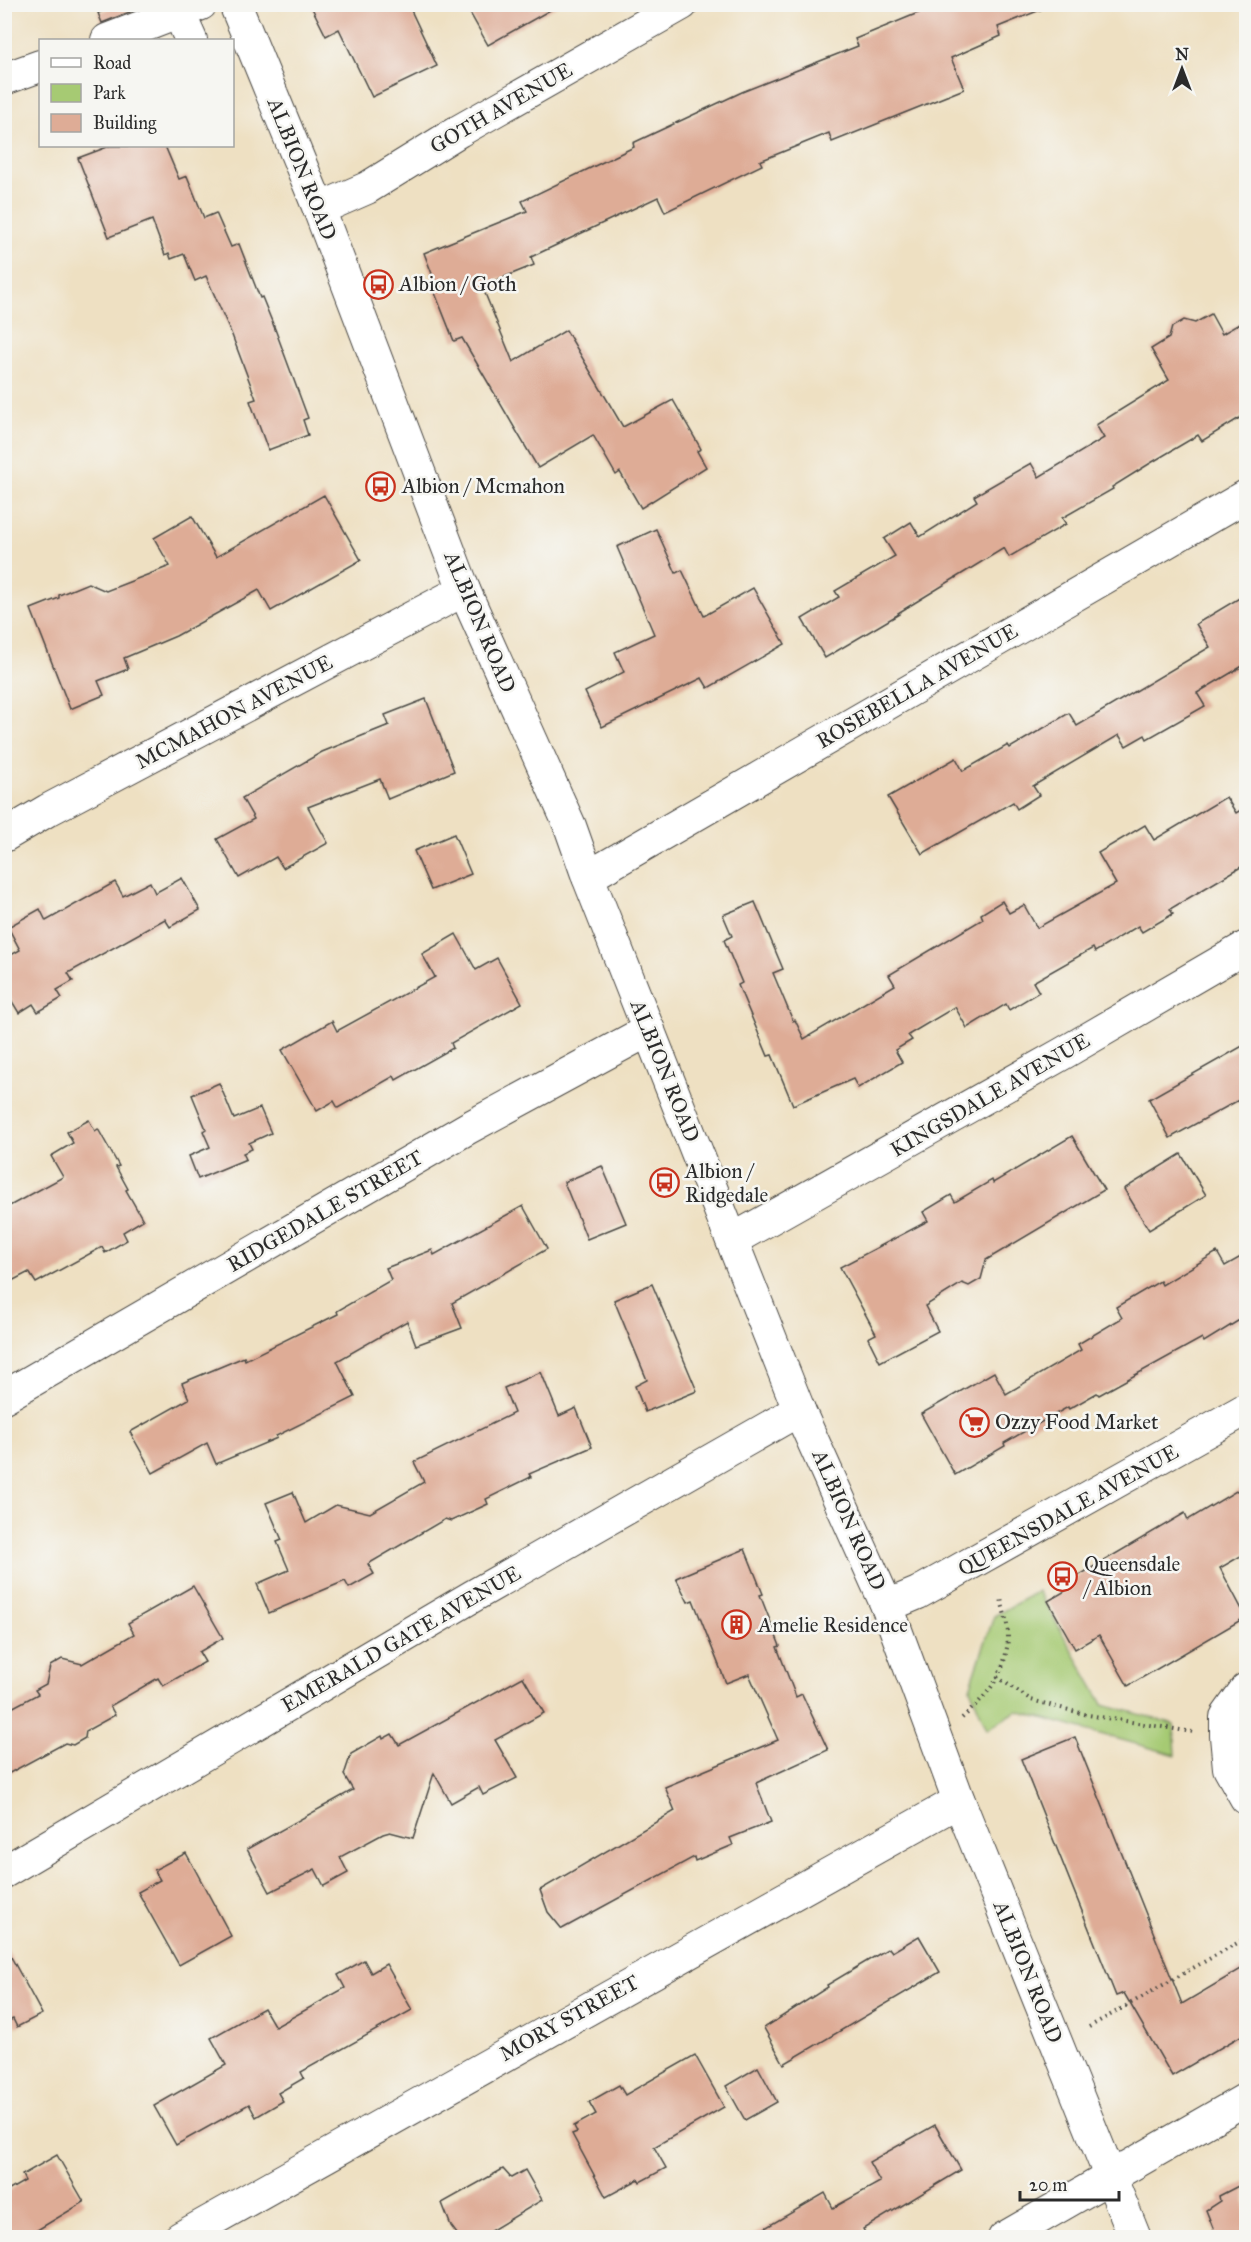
<svg xmlns="http://www.w3.org/2000/svg" width="1251" height="2242" font-family="'IM FELL Great Primer',serif">
<style>
.green{fill:#a6ca73;stroke:#687a4f;stroke-width:1.5}
.building{fill:#deac96}
.lines{fill:none;stroke-linecap:round;stroke-linejoin:round}
.minor-casing{stroke:#484642;stroke-width:34}
.path{stroke:#484642;stroke-width:4;stroke-dasharray:1.5 4.5;stroke-linecap:butt}
.minor{stroke:#fff;stroke-width:32}
.labels{text-anchor:middle;stroke-width:5;stroke-linejoin:round;paint-order:stroke}
.street-label{font-size:21px;fill:#2b2b2b;stroke:#f6f6f2}
.poi-label{font-size:21px;fill:#2b2b2b;stroke:#f6f6f2;text-anchor:start}
</style>
<rect width="100%" height="100%" fill="#f6f6f2"/>
<filter id="ink" filterUnits="userSpaceOnUse"><feTurbulence type="fractalNoise" baseFrequency=".0167" numOctaves="2"/><feDisplacementMap in="SourceGraphic" scale="12" xChannelSelector="R" yChannelSelector="G"/><feConvolveMatrix kernelMatrix="1 2 1 2 8 2 1 2 1" color-interpolation-filters="sRGB"/></filter>
<filter id="wash" filterUnits="userSpaceOnUse"><feTurbulence type="fractalNoise" baseFrequency=".008" numOctaves="4" result="noise"/><feDisplacementMap in="SourceGraphic" scale="24" xChannelSelector="R" yChannelSelector="G"/><feGaussianBlur stdDeviation="1.35" result="paint"/><feColorMatrix in="noise" values="0 0 0 0 0 0 0 0 0 0 0 0 0 0 0 0 0 1.4 0 .05"/><feComposite in="paint" operator="in"/></filter>
<g filter="url(#wash)">
<rect width="100%" height="100%" fill="#eee0c2"/>
<!-- green -->
<path class="green" d="M1038,1591L1103,1704L1174,1724L1176,1755L1017,1711L987,1729L970,1688L994,1616Z"/>
<g id="blocks">
<!-- building -->
<g class="building">
<path d="M119,4H141L142,7L102,23L98,13Z"/>
<path d="M310,4H408L437,66L372,97L339,29L326,36Z"/>
<path d="M465,4H561L488,45Z"/>
<path d="M940,4L1050,6L998,27L1001,36L951,58L964,89L832,142L829,133L760,161L762,165L665,212L658,197L531,257L534,265L482,286L513,362L566,330L623,427L673,400L701,449L697,451L706,467L641,508L620,472L616,475L593,435L538,468L462,338L454,341L433,288L436,287L433,279H434L424,253L527,211L522,201L634,147L633,143L742,92L858,46L855,39Z"/>
<path d="M110,146H165L179,179L187,176L204,218L216,213L231,247L239,244L260,298L262,297L275,329L308,418L303,420L308,435L268,450L250,401L256,399L232,335L206,276L195,281L184,254L171,259L169,253L165,255L152,220L109,237L78,158Z"/>
<path d="M1211,314L1222,334L1246,320V414L1202,441L1198,435L1149,464L1112,487L1113,489L1062,518L1066,524L1009,557L1004,548L898,613L899,614L825,658L802,619L839,597L835,591L895,556L884,539L911,522L920,537L977,501L974,496L1031,463L1039,477L1104,438L1096,425L1169,380L1151,349L1169,338L1172,327L1184,320L1195,323Z"/>
<path d="M324,495L361,560L271,611L259,590L176,636L124,658L128,669L98,681L104,695L70,709L31,609L59,598V595L88,583L106,591L170,566L154,538L192,516L216,557Z"/>
<path d="M656,529L676,573L682,570L704,616L753,588L785,644L708,688L702,678L602,727L585,692L624,672L615,652L654,634L617,547Z"/>
<path d="M1246,594V664L1197,693L1205,706L1147,739L1145,735L1126,746L1119,735L1033,786L1039,795L1017,809L1013,802L922,854L888,797L956,758L963,771L1008,745L1010,748L1069,713L1077,726L1210,647L1196,624Z"/>
<path d="M426,699L454,771L388,799L380,779L308,807L328,843L283,868L276,857L239,878L217,839L254,819L242,798L322,752L389,725L385,715Z"/>
<path d="M1226,797L1236,813L1246,807V864L1170,909L1173,914L1142,932L1138,926L1095,952L1093,948L1033,982L1039,992L1009,1010L1006,1004L967,1028L955,1007L908,1035L912,1040L895,1050L902,1062L858,1088L853,1079L793,1105L772,1055L768,1056L738,985L742,983L724,940L732,936L723,915L755,902L783,969L773,973L793,1021L795,1020L804,1039L895,985L889,975L983,919L981,914L1002,901L1009,913L1024,905L1037,928L1116,884L1098,853L1145,825L1154,840Z"/>
<path d="M454,834L471,874L431,890L414,851Z"/>
<path d="M182,878L200,910L170,927L165,919L68,973L73,981L57,990L62,998L38,1012L33,1004L19,1013L4,988V959L20,950L8,927L40,909L46,921L115,882L123,896L150,882L155,893Z"/>
<path d="M456,934L476,970L497,958L522,1003L451,1043L453,1048L396,1080L394,1076L338,1108L334,1101L317,1111L282,1050L332,1021L337,1031L435,977L422,954Z"/>
<path d="M1246,1044V1096L1170,1138L1149,1099Z"/>
<path d="M219,1083L234,1119L260,1108L271,1133L249,1143L252,1149L243,1153L246,1159L198,1179L189,1156L210,1147L203,1131L206,1129L192,1095Z"/>
<path d="M89,1120L95,1131L98,1129L119,1166L116,1167L128,1189L126,1190L143,1220L123,1232L127,1240L105,1253L102,1247L36,1283L29,1272L4,1285V1209L63,1177L51,1156L73,1143L67,1132Z"/>
<path d="M1072,1136L1104,1190L986,1260L981,1279L969,1286L962,1283L925,1306L938,1331L880,1362L868,1338L876,1334L840,1267L928,1221L923,1212L951,1195L955,1202L992,1180L993,1183Z"/>
<path d="M1181,1154L1206,1195L1149,1230L1124,1189Z"/>
<path d="M602,1166L626,1223L587,1239L564,1182Z"/>
<path d="M523,1206L547,1249L452,1303L462,1328L416,1345L407,1321L337,1361L355,1397L276,1436L277,1438L216,1464L207,1443L153,1473L130,1432L189,1399L182,1383L244,1357L245,1360L338,1314L337,1311L391,1280L386,1268L432,1250L434,1255Z"/>
<path d="M1217,1252L1225,1266L1246,1254V1316L1204,1342L1202,1338L1099,1395L1097,1393L1069,1409L1068,1407L1004,1443L1005,1446L955,1475L921,1414L994,1372L1006,1394L1081,1350L1078,1344L1122,1318L1116,1307L1160,1281L1162,1285Z"/>
<path d="M652,1284L697,1391L645,1412L635,1386L647,1380L614,1300Z"/>
<path d="M541,1372L559,1416L576,1408L592,1447L529,1474L531,1477L486,1499L488,1504L451,1521L445,1519L368,1564L374,1574L349,1588L345,1581L269,1613L257,1584L289,1570L277,1542L282,1540L266,1503L293,1492L306,1523L336,1505L370,1513L424,1482L414,1462L514,1413L504,1388Z"/>
<path d="M1246,1485V1553L1220,1568L1246,1617L1128,1686L1099,1635L1075,1649L1048,1601L1074,1586L1071,1580L1185,1513L1188,1520Z"/>
<path d="M745,1549L763,1594L760,1595L780,1646L777,1647L796,1697L802,1694L828,1750L756,1783L771,1822L730,1838L733,1845L695,1861L694,1857L562,1929L548,1912L540,1890L675,1811L665,1787L778,1740L749,1674L726,1683L693,1600L688,1602L676,1578Z"/>
<path d="M193,1586L223,1638L199,1652L205,1662L163,1686L158,1678L110,1706L115,1715L86,1731L85,1738L73,1745L65,1743L4,1776V1712L38,1694L35,1690L46,1684L50,1666L62,1659L82,1664L134,1634L128,1623Z"/>
<path d="M523,1677L544,1713L495,1740L517,1778L483,1795L479,1787L451,1803L434,1773L413,1838L390,1832L383,1834L340,1857L348,1873L324,1886L315,1869L270,1892L247,1849L353,1790L344,1775L351,1754L382,1736L383,1739L392,1734L399,1745Z"/>
<path d="M1075,1737L1182,2004L1246,1966V2033L1172,2076L1124,1993L1116,1996L1021,1759Z"/>
<path d="M186,1853L231,1936L179,1965L138,1892L160,1880L154,1870Z"/>
<path d="M919,1936L940,1972L784,2064L764,2028L828,1987L827,1985L889,1948L892,1952Z"/>
<path d="M4,1944L42,2014L17,2027L13,2019L4,2023Z"/>
<path d="M364,1960L371,1973L386,1964L412,2010L301,2072L304,2078L278,2093L283,2101L256,2117L249,2104L176,2145L154,2106L226,2065L211,2038L264,2008L275,2027L345,1988L338,1975Z"/>
<path d="M695,2055L724,2107L654,2147L666,2168L640,2182L639,2179L606,2197L572,2134L577,2132L574,2126L596,2114L589,2102L619,2085L625,2095Z"/>
<path d="M758,2067L777,2102L745,2120L726,2086Z"/>
<path d="M935,2125L961,2170L863,2229L868,2238H748L825,2193L833,2208L880,2182L869,2162Z"/>
<path d="M57,2155L84,2202L24,2238H4V2193L25,2181L22,2175Z"/>
<path d="M503,2169L511,2178L525,2170L542,2200L479,2238H460L451,2226L442,2203Z"/>
<path d="M1246,2182V2238H1217L1206,2210L1220,2201L1219,2196Z"/>
</g>
</g>
</g>
<g filter="url(#ink)">
<use href="#blocks" fill-opacity="0" stroke="#484642" stroke-width="1.5"/>
<g class="lines">
<defs>
<g id="minor">
<path d="M175,4L191,40"/>
<path d="M235,4L319,209L464,590L570,826L588,877L799,1410L887,1606L959,1801L1135,2238"/>
<path d="M107,40L201,4"/>
<path d="M4,79L40,66"/>
<path d="M319,209L367,188L459,131L682,4"/>
<path d="M4,836L48,810L464,590"/>
<path d="M588,877L1246,496"/>
<path d="M732,1240L1062,1054L1246,947"/>
<path d="M4,1397L468,1128L649,1030"/>
<path d="M887,1606L918,1593L1246,1409"/>
<path d="M1246,1689L1226,1717V1736L1229,1768L1246,1798"/>
<path d="M4,1872L473,1596L799,1410"/>
<path d="M180,2238L959,1801"/>
<path d="M1004,2238L1246,2099"/>
</g>
</defs>
<!-- minor casing -->
<use href="#minor" class="minor-casing"/>
<!-- path -->
<g class="path">
<path d="M997,1677L1031,1700L1088,1715L1193,1732"/>
<path d="M962,1718C989,1694 1007,1673 1008,1635C1008,1623 1003,1610 1001,1598"/>
<path d="M1089,2027L1246,1938"/>
</g>
<!-- minor -->
<use href="#minor" class="minor"/>
</g>
</g>
<!-- icons -->
<defs>
<symbol id="bus-ring" viewBox="-11 -11 22 22"><circle r="9.5" fill="#f6f6f2" stroke="#c8321e" stroke-width="1.5"/><path d="M-5-6H5V4H4V6H2V4H-2V6H-4V4H-5ZM-3.5-4V0h7V-4ZM-3.5 1.2v1.5H-2V1.2ZM2 1.2v1.5H3.5V1.2Z" fill="#c8321e"/></symbol>
<symbol id="supermarket-ring" viewBox="-11 -11 22 22"><circle r="9.5" fill="#f6f6f2" stroke="#c8321e" stroke-width="1.5"/><path d="M-6-5.5h2.5l.6 2H6L4.5 2H-2.5L-4.4-4H-6ZM-1.5 3.2a1.3 1.3 0 1 0 .1 0ZM3 3.2a1.3 1.3 0 1 0 .1 0Z" fill="#c8321e"/></symbol>
<symbol id="building-ring" viewBox="-11 -11 22 22"><circle r="9.5" fill="#f6f6f2" stroke="#c8321e" stroke-width="1.5"/><path d="M-4-6H4V6H1V3H-1V6H-4ZM-2.5-4.3h1.7v1.8h-1.7ZM.8-4.3h1.7v1.8H.8ZM-2.5-1h1.7V.8h-1.7ZM.8-1h1.7V.8H.8Z" fill="#c8321e"/></symbol>
</defs>
<g fill-rule="evenodd">
<use href="#bus-ring" x="362" y="268" width="33" height="33"/>
<use href="#bus-ring" x="364" y="470" width="33" height="33"/>
<use href="#bus-ring" x="648" y="1166" width="33" height="33"/>
<use href="#supermarket-ring" x="958" y="1406" width="33" height="33"/>
<use href="#bus-ring" x="1046" y="1560" width="33" height="33"/>
<use href="#building-ring" x="720" y="1608" width="33" height="33"/>
</g>
<g class="labels">
<!-- street labels -->
<g class="street-label">
<text transform="translate(501 108) rotate(-30)" y="7">GOTH AVENUE</text>
<text transform="translate(302 169) rotate(68)" y="7">ALBION ROAD</text>
<text transform="translate(480 622) rotate(67)" y="7">ALBION ROAD</text>
<text transform="translate(917 686) rotate(-30)" y="7">ROSEBELLA AVENUE</text>
<text transform="translate(234 712) rotate(-28)" y="7">MCMAHON AVENUE</text>
<text transform="translate(665 1071) rotate(68)" y="7">ALBION ROAD</text>
<text transform="translate(990 1095) rotate(-30)" y="7">KINGSDALE AVENUE</text>
<text transform="translate(325 1211) rotate(-30)" y="7">RIDGEDALE STREET</text>
<text transform="translate(1068 1510) rotate(-29)" y="7">QUEENSDALE AVENUE</text>
<text transform="translate(849 1520) rotate(66)" y="7">ALBION ROAD</text>
<text transform="translate(401 1639) rotate(-30)" y="7">EMERALD GATE AVENUE</text>
<text transform="translate(1028 1972) rotate(68)" y="7">ALBION ROAD</text>
<text transform="translate(569 2018) rotate(-29)" y="7">MORY STREET</text>
</g>
<!-- poi labels -->
<g class="poi-label">
<text x="399" y="291">Albion / Goth</text>
<text x="402" y="493">Albion / Mcmahon</text>
<text x="685" y="1178">Albion /<tspan x="685" dy="24">Ridgedale</tspan></text>
<text x="995" y="1429">Ozzy Food Market</text>
<text x="1084" y="1571">Queensdale<tspan x="1084" dy="24">/ Albion</tspan></text>
<text x="758" y="1632">Amelie Residence</text>
</g>
</g>
<!-- margin -->
<rect width="1251" height="2242" fill="none" stroke="#f6f6f2" stroke-width="24"/>
<!-- legend -->
<rect x="39" y="39" width="195" height="108" fill="#f6f6f2" stroke="#a5a5a2" stroke-width="1.5"/>
<rect x="51" y="58" width="30" height="9" fill="#ffffff" stroke="#a5a5a2" stroke-width="1.5"/>
<text x="93" y="69" font-size="18" fill="#2b2b2b">Road</text>
<rect x="51" y="84" width="30" height="18" fill="#a6ca73" stroke="#a5a5a2" stroke-width="1.5"/>
<text x="93" y="99" font-size="18" fill="#2b2b2b">Park</text>
<rect x="51" y="114" width="30" height="18" fill="#deac96" stroke="#a5a5a2" stroke-width="1.5"/>
<text x="93" y="129" font-size="18" fill="#2b2b2b">Building</text>
<!-- north arrow -->
<g transform="translate(1182 69)" stroke="#f6f6f2" stroke-width="4.5" paint-order="stroke">
<path d="M0-4.5L10 22L0 15L-10 22Z" fill="#2b2b2b"/>
<text y="-9" font-size="16" font-weight="bold" text-anchor="middle" fill="#2b2b2b">N</text>
</g>
<!-- scale -->
<path d="M1020 2191v9h99v-9" fill="none" stroke="#2b2b2b" stroke-width="3"/>
<text x="1029" y="2191" font-size="18" fill="#2b2b2b" stroke="#f6f6f2" stroke-width="4.5" paint-order="stroke">20 m</text>
</svg>
